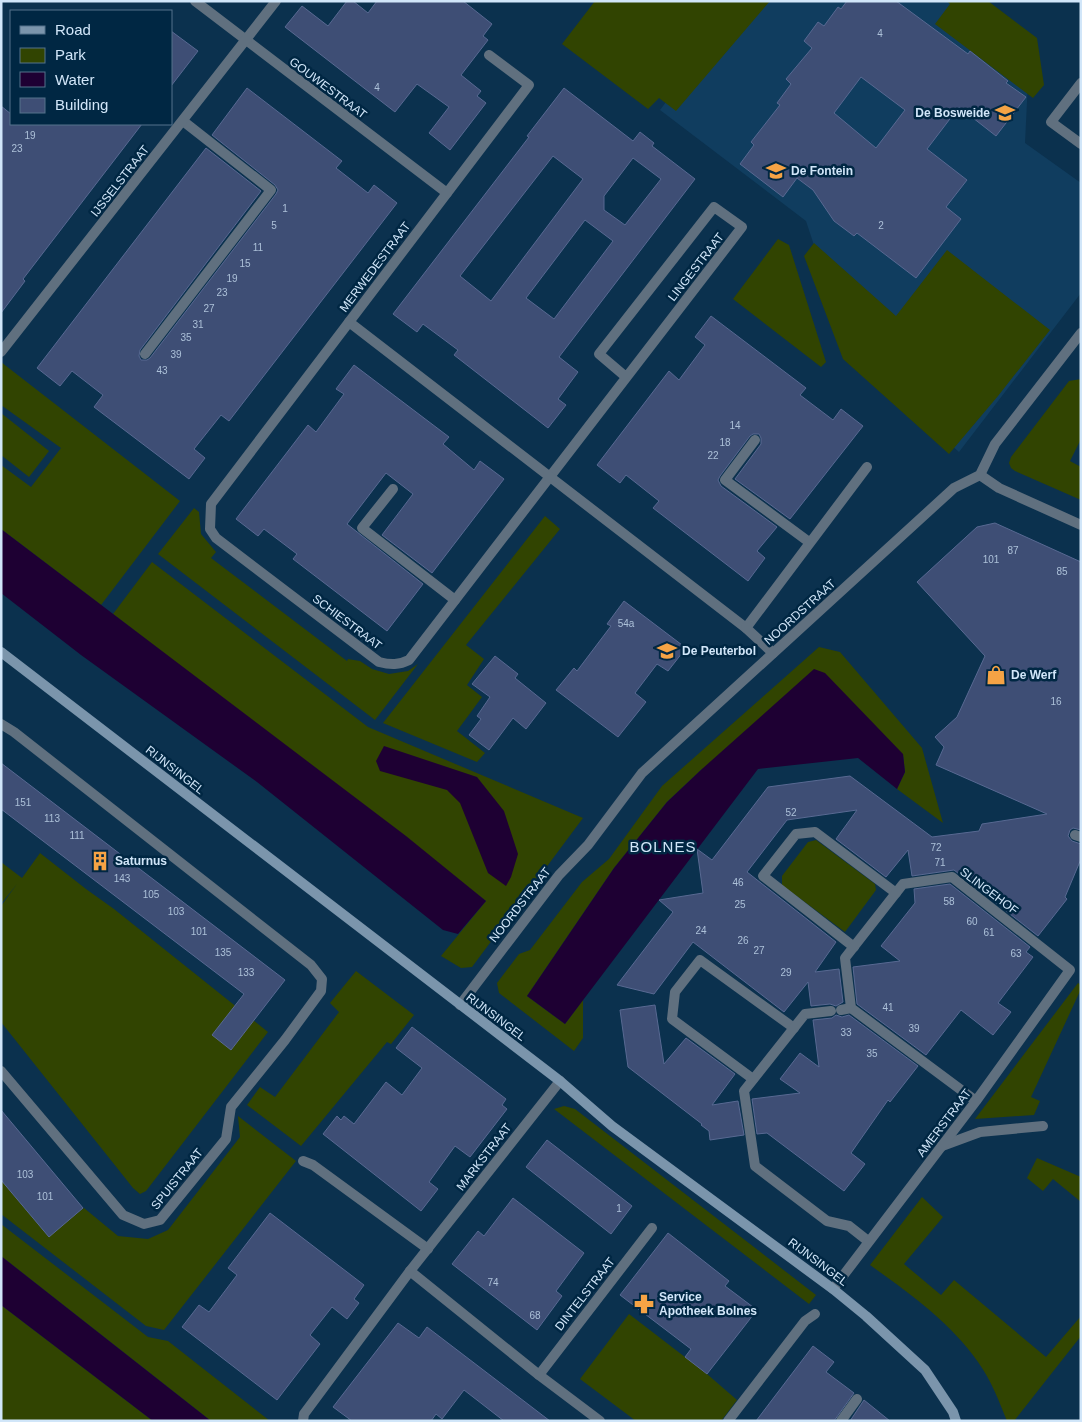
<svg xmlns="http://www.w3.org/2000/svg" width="1082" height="1422" font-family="Helvetica,sans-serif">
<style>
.built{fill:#103d5f}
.green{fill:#314401}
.water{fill:#1e0033}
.building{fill:#3e4e75;stroke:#586992;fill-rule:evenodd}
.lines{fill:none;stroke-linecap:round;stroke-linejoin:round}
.lane{stroke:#60707f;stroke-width:10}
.street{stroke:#60707f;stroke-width:10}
.secondary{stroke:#7b95ac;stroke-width:10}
.labels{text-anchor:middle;stroke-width:5;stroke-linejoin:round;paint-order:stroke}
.number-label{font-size:10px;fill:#acc0d8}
.street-label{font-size:12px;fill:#d1e6f9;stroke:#002743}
.poi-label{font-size:12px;font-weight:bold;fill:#d1e6f9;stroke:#002743;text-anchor:start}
.quarter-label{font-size:15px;letter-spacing:1px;fill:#d1e6f9;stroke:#002743}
</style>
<rect width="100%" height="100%" fill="#0b314e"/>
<!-- built -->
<path class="built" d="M742,1H976L1028,81L1025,143L1081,183V293L959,452L850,354L806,221L660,110Z"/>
<!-- green -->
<g class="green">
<path d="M595,1H770L676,111L659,98L648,109L562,44Z"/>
<path d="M947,1H988L1037,38L1044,85L1033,98L935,24L950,4Z"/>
<path d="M778,239L789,245L826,362L821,367L733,299Z"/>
<path d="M814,243L896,316L947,250L1050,330L998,396L949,454L843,359L804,256Z"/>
<path d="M1,362L180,501L101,605L1,529V465L31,487L61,448L1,405Z"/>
<path d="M1081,379V439L1070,461L1081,467V500L1015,471L1011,468L1009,463L1011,457L1069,381Z"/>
<path d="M1,413L49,451L29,477L1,455Z"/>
<path d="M194,508L199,512L201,534L216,552L211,558L347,661L348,659L360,661L372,669L389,674L408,671L418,664L375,720L158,554Z"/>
<path d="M545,516L560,529L466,645L484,659L467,685L482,697L457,731L485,753L477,762L383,723Z"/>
<path d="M152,562L368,727L583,818L472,967L461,968L441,956L486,901L113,614Z"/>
<path d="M819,647L840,652L922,748L943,823L897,789L905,772L903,754L702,769L667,802L614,868L527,996L565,1024L583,1000V1038L574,1051L499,993L497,983L519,954L530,950L582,882L609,859L662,786Z"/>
<path d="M816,840L875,884L876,890L845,932L782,885V876L808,842Z"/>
<path d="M40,853L86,889L114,909L268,1032L146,1191L140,1194L133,1188L1,1022V906L17,884L1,904V862L22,878Z"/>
<path d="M356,971L414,1015L391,1044L387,1042L301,1146L247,1105L260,1087L275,1097L339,1012L330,1003Z"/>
<path d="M1078,983L1081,985V989L1031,1097L1040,1101L1034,1115L975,1119Z"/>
<path d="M564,1106L575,1109L816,1295L809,1304L554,1109Z"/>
<path d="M238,1116L296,1161L164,1330L146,1326L1,1214V1180L48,1236L84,1208L118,1236L148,1239L168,1230L240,1137Z"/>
<path d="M1037,1158L1081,1177V1202L1053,1179L1043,1191L1027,1178Z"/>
<path d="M922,1197L943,1217L904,1264L941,1295L954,1280L1046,1357L1081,1316V1336L1014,1421H1007C999,1401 991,1380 978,1362C950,1322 909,1293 870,1265Z"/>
<path d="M1,1224L148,1337L168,1341L270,1421H211L1,1256Z"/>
<path d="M1,1305L153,1421H1Z"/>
<path d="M629,1314L707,1374L737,1400L721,1421H636L580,1379Z"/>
</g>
<!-- water -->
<g class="water">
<path d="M1,529L406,836L486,901L458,934L443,930L257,782L81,655L1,593Z"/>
<path d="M814,669L825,673L903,754L905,772L897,789L858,758L758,769L565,1024L527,996L614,868L667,802L702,769Z"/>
<path d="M384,746L477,777L504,811L518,854L511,877L506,886L488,873L460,803L447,790L380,771L376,761Z"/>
<path d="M1,1256L211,1421H153L1,1305Z"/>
</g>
<!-- building -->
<g class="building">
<path d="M347,1H353L368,13L377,1H463L492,24L483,36L488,40L461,75L481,91L477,96L486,103L450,150L429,133L449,107L417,84L395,112L285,27L302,6L328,26Z"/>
<path d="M847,1H896L968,54L970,51L1008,81L1006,83L1026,97L996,136L959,107L927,149L967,180L946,207L961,219L916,278L857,233L854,236L834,221L813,190L797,178L783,197L740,164L754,145L751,142L780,105L777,103L791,84L786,79L812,48L804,41L818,22L824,26L838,7L841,9ZM861,77L905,110L876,148L834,113Z"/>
<path d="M171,31L198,51L171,86Z"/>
<path d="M247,88L342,161L336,168L368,193L374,185L397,203L229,421L221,415L194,449L205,458L189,479L94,407L103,395L72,371L60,386L37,368L206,148L261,191L140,350L139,356L141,360H147L150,358L276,194L278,190L275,185L212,135Z"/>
<path d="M564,88L633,141L640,132L654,143L652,146L695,179L559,357L578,372L558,399L566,405L548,428L454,355L458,350L423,324L417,332L393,314L529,137L527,136ZM553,156L583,179L491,301L460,276ZM633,158L661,179L625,225L604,210V196ZM585,220L613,241L554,319L526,298Z"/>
<path d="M1,106L11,114V124H142L23,279L25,281L1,313Z"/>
<path d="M711,316L806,388L800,395L833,420L841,409L863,426L790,519L735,479L761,444V438L759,434H753L750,436L720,476L718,480L721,486L777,527L757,551L765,558L748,581L653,508L659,501L626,475L620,483L597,465L669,371L679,380L705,345L695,337Z"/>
<path d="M354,365L449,437L443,444L474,470L480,461L504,479L432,573L382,535L413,494L386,473L376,486L347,524L423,584L387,631L293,559L297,554L264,529L258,536L236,519L308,425L316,432L344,394L336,389Z"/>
<path d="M995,523L1081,562V830L1073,828L1070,830L1068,836L1072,841L1081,844V859L1065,897L1067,899L1038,936L954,870L912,876L908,850L886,877L836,839L857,810L787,820L747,872L836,942L815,972L839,969L843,1002L836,1006L830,1004L811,1006L808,982L784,1012L693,942L654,994L617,985L673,912L659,900L703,893L697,849L712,860L768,787L850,776L932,837L979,831L982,824L1047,814L936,765L944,747L935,737L957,717L985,656L917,582L977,527Z"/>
<path d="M624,601L686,648L668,671L657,664L635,693L646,702L618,737L556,690L574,668L577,671L611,626L607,624Z"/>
<path d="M495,656L518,674L515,678L546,703L526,729L513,718L489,750L469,735L481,719L477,716L490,697L472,684Z"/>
<path d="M1,763L285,980L231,1050L212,1035L244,994L1,809Z"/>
<path d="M950,884L1030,947L1026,952L1033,957L998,1003L1011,1012L993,1035L961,1010L926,1055L857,1004L853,967L900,961L881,946L915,903L914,889Z"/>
<path d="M655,1005L664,1064L686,1038L735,1074L712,1105L738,1101L744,1135L710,1140L709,1131L701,1125L702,1124L628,1067L620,1010Z"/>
<path d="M836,1015L842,1017L849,1015L918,1066L890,1102L888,1100L851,1153L865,1164L844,1191L767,1133L757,1134L752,1099L800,1093L780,1079L800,1053L819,1067L813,1020L832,1018Z"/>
<path d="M412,1027L506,1099L502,1105L507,1109L470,1157L455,1146L429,1182L438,1189L421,1211L323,1134L337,1116L341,1120L344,1116L354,1124L386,1082L402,1095L422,1068L396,1048Z"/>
<path d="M1,1110L83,1208L49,1237L1,1180Z"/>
<path d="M547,1140L632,1206L611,1234L526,1167Z"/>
<path d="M513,1198L584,1253L556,1291L562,1296L537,1330L452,1264L478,1231L484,1236Z"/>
<path d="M270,1213L364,1285L354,1299L359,1303L347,1319L332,1307L310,1335L320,1344L277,1400L182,1327L199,1305L209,1312L237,1275L228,1268Z"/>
<path d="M668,1233L729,1281L725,1286L757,1310L707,1374L685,1357L691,1349L620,1295Z"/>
<path d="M398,1323L419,1338L427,1327L550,1421H504L464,1390L442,1419L436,1414L431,1421H352L333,1407Z"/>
<path d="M813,1346L834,1362L826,1372L854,1393L834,1421H756Z"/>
<path d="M864,1400L890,1421H850Z"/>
</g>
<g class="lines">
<!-- lane -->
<g class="lane">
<path d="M145,354L271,190L183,121"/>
<path d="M755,440L725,480L809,542"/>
<path d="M393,489L362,528L455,600"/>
<path d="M1075,835L1081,837"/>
<path d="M854,947L763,876L796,834L815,832L896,893"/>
<path d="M753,1079L672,1019L675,992L700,960L794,1028"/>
<path d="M942,1146L980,1132L1043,1126"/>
<path d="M539,1375L652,1228"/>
<path d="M841,1421L857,1399"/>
</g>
<!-- street -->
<g class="street">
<path d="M195,1L447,193"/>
<path d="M489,55L529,85L211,504L210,529L216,538L379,662C391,665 399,665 409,660L742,227L714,207L599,354L626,377"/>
<path d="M1081,83L1051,122L1081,144"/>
<path d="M349,322L746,628L773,653"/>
<path d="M1,352L276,1"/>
<path d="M980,475L999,488L1081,525"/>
<path d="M746,628L867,467"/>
<path d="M1,724L14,732L311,965L322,979L321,991L285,1040L231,1107L226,1139L160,1220L144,1224L123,1215L1,1071"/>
<path d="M460,1005L559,875L588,845L642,773L954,488L980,475L995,444L1081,333"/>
<path d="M841,1010L851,1008"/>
<path d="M831,1011L805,1014L744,1091L755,1166L827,1221L849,1226L868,1241"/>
<path d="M303,1161L313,1165L428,1249"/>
<path d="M410,1271L539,1375L600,1421"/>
<path d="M833,1289L976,1101L1070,970L952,877L903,884L845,958L851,1008L976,1101"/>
<path d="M303,1421L304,1414L410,1271L560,1081"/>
<path d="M728,1421L805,1321L815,1314"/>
</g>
<!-- secondary -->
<path class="secondary" d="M1,652L560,1081L612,1126L833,1289L866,1316L925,1370L953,1412L956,1421"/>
</g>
<!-- icons -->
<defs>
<symbol id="school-bare" viewBox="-9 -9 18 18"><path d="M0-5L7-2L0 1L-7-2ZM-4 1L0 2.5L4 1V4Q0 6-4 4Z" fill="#f5a345" stroke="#002743" stroke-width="2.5" paint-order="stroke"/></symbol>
<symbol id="shop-bare" viewBox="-9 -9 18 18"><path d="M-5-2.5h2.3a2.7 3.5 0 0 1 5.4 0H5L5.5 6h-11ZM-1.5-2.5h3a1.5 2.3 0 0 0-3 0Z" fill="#f5a345" stroke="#002743" stroke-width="2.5" paint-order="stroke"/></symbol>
<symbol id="building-bare" viewBox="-9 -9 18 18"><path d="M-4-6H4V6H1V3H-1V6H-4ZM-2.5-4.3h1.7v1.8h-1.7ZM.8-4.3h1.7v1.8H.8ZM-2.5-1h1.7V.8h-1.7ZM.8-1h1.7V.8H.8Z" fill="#f5a345" stroke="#002743" stroke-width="2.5" paint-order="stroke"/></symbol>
<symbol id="pharmacy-bare" viewBox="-9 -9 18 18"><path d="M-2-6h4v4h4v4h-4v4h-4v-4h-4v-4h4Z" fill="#f5a345" stroke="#002743" stroke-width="2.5" paint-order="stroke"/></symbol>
</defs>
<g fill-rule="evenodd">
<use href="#school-bare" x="991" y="99" width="28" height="28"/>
<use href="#school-bare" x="762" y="157" width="28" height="28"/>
<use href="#school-bare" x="653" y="637" width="28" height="28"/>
<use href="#shop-bare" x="982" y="661" width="28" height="28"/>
<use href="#building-bare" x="86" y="847" width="28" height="28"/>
<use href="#pharmacy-bare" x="630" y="1290" width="28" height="28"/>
</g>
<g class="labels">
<!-- number labels -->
<g class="number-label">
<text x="880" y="37">4</text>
<text x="377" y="91">4</text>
<text x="30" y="139">19</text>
<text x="17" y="152">23</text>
<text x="285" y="212">1</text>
<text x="274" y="229">5</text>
<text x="881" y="229">2</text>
<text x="258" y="251">11</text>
<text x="245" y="267">15</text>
<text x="232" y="282">19</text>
<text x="222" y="296">23</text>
<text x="209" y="312">27</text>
<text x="198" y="328">31</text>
<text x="186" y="341">35</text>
<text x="176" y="358">39</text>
<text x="162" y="374">43</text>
<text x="735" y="429">14</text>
<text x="725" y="446">18</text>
<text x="713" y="459">22</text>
<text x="1013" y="554">87</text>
<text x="991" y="563">101</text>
<text x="1062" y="575">85</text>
<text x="626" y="627">54a</text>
<text x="1056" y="705">16</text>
<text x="23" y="806">151</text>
<text x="791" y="816">52</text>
<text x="52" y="822">113</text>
<text x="77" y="839">111</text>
<text x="936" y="851">72</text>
<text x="940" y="866">71</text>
<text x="122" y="882">143</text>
<text x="738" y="886">46</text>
<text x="151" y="898">105</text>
<text x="949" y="905">58</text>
<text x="740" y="908">25</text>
<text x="176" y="915">103</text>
<text x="972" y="925">60</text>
<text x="701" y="934">24</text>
<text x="199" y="935">101</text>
<text x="989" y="936">61</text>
<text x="743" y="944">26</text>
<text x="759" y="954">27</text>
<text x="223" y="956">135</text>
<text x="1016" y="957">63</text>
<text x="246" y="976">133</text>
<text x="786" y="976">29</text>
<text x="888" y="1011">41</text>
<text x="914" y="1032">39</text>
<text x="846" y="1036">33</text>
<text x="872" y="1057">35</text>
<text x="25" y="1178">103</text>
<text x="45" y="1200">101</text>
<text x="619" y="1212">1</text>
<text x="493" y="1286">74</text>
<text x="535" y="1319">68</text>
</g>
<!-- street labels -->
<g class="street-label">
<text transform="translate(328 88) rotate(37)" y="4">GOUWESTRAAT</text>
<text transform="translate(120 181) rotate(-52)" y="4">IJSSELSTRAAT</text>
<text transform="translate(375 267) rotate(-53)" y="4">MERWEDESTRAAT</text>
<text transform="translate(696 267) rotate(-52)" y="4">LINGESTRAAT</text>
<text transform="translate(800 612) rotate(-42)" y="4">NOORDSTRAAT</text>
<text transform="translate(347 622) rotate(37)" y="4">SCHIESTRAAT</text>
<text transform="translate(175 770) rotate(38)" y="4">RIJNSINGEL</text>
<text transform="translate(989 891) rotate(37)" y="4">SLINGEHOF</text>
<text transform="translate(520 905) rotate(-52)" y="4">NOORDSTRAAT</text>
<text transform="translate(496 1017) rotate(37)" y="4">RIJNSINGEL</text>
<text transform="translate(944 1123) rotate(-53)" y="4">AMERSTRAAT</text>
<text transform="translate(484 1157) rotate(-52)" y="4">MARKSTRAAT</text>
<text transform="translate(177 1179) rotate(-51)" y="4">SPUISTRAAT</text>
<text transform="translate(818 1262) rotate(37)" y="4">RIJNSINGEL</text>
<text transform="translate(585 1294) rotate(-52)" y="4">DINTELSTRAAT</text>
</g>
<!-- poi labels -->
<g class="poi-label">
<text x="990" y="117" text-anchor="end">De Bosweide</text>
<text x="791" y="175">De Fontein</text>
<text x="682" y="655">De Peuterbol</text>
<text x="1011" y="679">De Werf</text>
<text x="115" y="865">Saturnus</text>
<text x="659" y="1301">Service<tspan x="659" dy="14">Apotheek Bolnes</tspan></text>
</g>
<!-- quarter labels -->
<g class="quarter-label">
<text x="663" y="852">BOLNES</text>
</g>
</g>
<!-- border -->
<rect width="1082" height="1422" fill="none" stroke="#d1e6f9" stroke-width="5"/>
<!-- legend -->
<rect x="10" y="10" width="162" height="115" fill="#002743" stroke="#54738c"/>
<rect x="20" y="26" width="25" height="8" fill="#7b95ac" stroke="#54738c"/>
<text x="55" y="35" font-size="15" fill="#d1e6f9">Road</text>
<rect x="20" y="48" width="25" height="15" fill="#314401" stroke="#54738c"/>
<text x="55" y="60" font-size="15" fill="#d1e6f9">Park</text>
<rect x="20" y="72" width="25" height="15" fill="#1e0033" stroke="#54738c"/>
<text x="55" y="85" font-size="15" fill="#d1e6f9">Water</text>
<rect x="20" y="98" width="25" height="15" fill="#3e4e75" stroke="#54738c"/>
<text x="55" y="110" font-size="15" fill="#d1e6f9">Building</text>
</svg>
